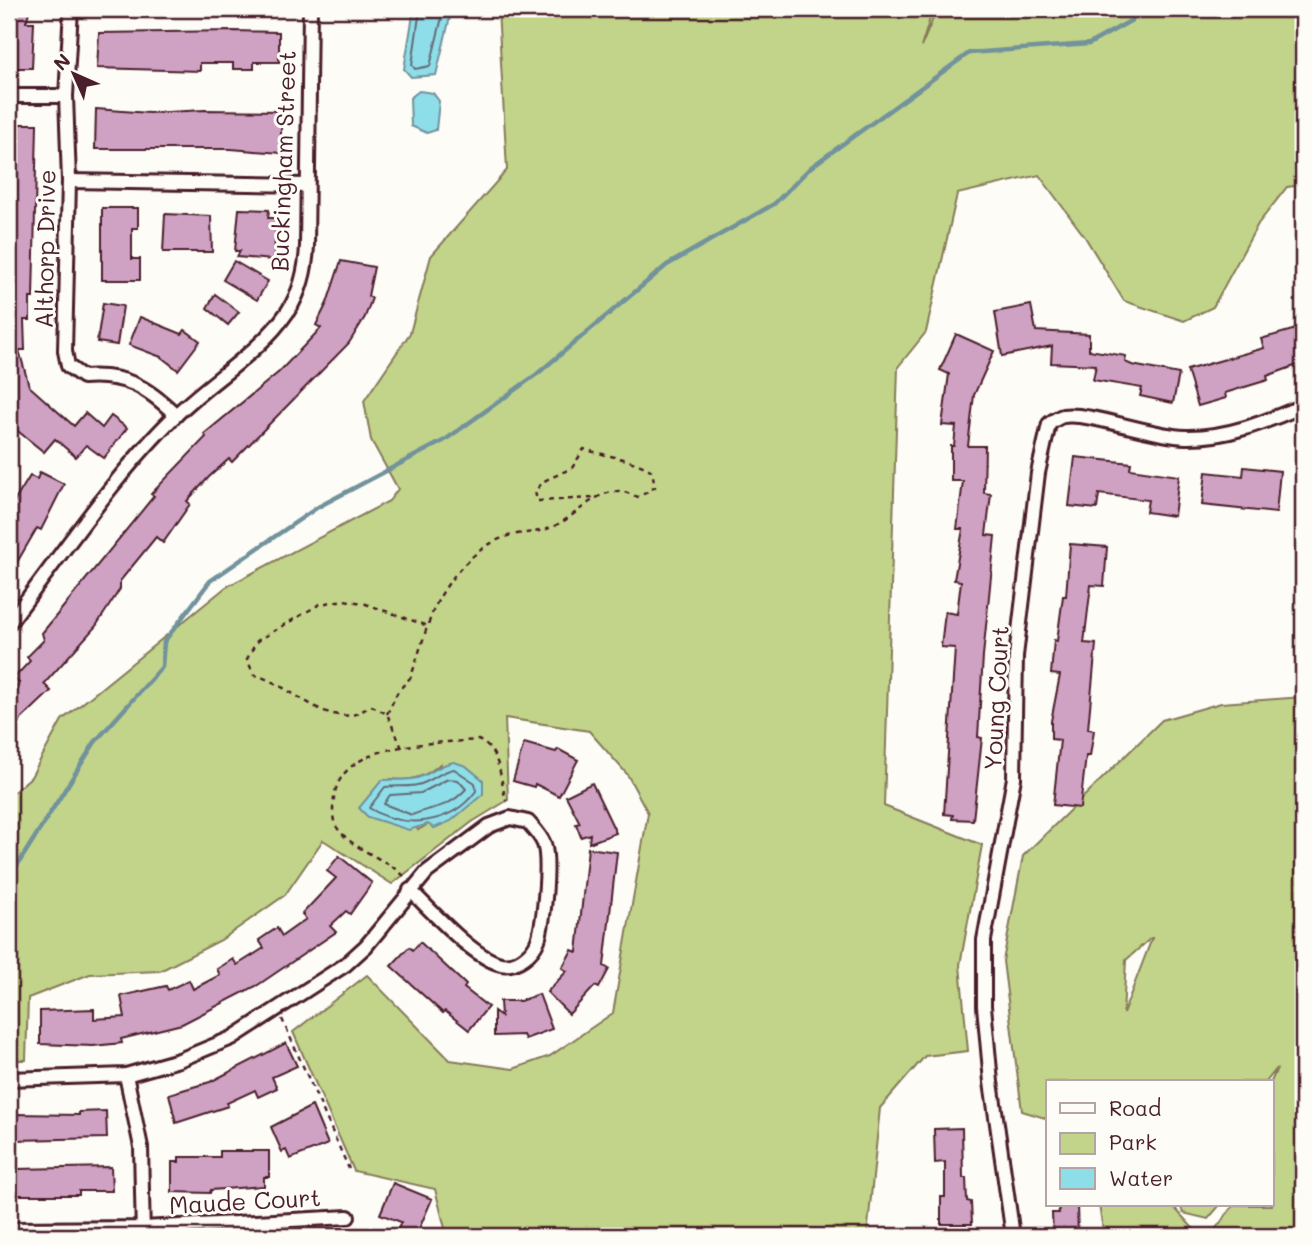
<svg xmlns="http://www.w3.org/2000/svg" width="1312" height="1245" font-family="Mali,sans-serif">
<style>
.green{fill:#c2d489;stroke:#867a5a;stroke-width:2;fill-rule:evenodd}
.water{fill:#8ddee8;stroke:#72929c;stroke-width:2}
.lines{fill:none;stroke-linecap:round;stroke-linejoin:round}
.shore{stroke:#656b77;stroke-width:2}
.stream{stroke:#72929c;stroke-width:4.5}
.building{fill:#cfa2c4;stroke:#4a1f2b;stroke-width:2}
.minor-casing{stroke:#4a1f2b;stroke-width:18}
.path{stroke:#4a1f2b;stroke-width:2.5;stroke-dasharray:5 5;stroke-linecap:butt}
.minor{stroke:#fdfcf7;stroke-width:12}
.labels{text-anchor:middle;stroke-width:6;stroke-linejoin:round;paint-order:stroke}
.street-label{font-size:24px;fill:#4a1f2b;stroke:#fdfcf7}
</style>
<rect width="100%" height="100%" fill="#fdfcf7"/>
<filter id="ink" filterUnits="userSpaceOnUse"><feTurbulence type="fractalNoise" baseFrequency=".0143" numOctaves="2"/><feDisplacementMap in="SourceGraphic" scale="14" xChannelSelector="R" yChannelSelector="G"/><feConvolveMatrix kernelMatrix="1 2 1 2 8 2 1 2 1" color-interpolation-filters="sRGB"/></filter>
<g filter="url(#ink)">
<!-- green -->
<g class="green">
<path d="M498,9H933L921,47L937,9H1303V185L1287,187L1258,224L1213,307L1184,321L1124,301L1085,237L1039,175L957,194L926,332L898,367L884,806L982,845L960,965L968,1051L925,1056L880,1108L867,1236H447L435,1189L354,1171L293,1032L367,975L450,1060L513,1069L550,1056L613,1013L648,813L627,774L589,731L505,718L508,800L472,822L392,884L323,840L285,895L221,940L160,971L90,974L28,998L26,1060H9V796L31,777L62,720L226,587L389,501L398,489L371,440L364,401L410,333L431,256L507,170ZM440,764L428,824L418,830L391,779C410,782 426,777 440,764Z"/>
<path d="M1303,697V1033L1297,1041L1303,1039V1236H1210L1234,1205H1272L1271,1082L1277,1068L1266,1082H1048V1119L1022,1111L1003,961L1023,856L1162,720L1221,703ZM1151,938H1152L1123,1014L1126,960Z"/>
<path d="M1099,1205H1172L1200,1236H1104Z"/>
<path d="M1180,1205H1220L1208,1219L1183,1213Z"/>
</g>
<!-- water -->
<g class="water">
<path d="M414,9H452L436,75L411,77L404,69Z"/>
<path d="M419,91L433,93L439,101L436,130L427,133L411,126L410,98Z"/>
<path d="M454,762L466,766L483,780V794L451,821L434,828L428,824L409,830L368,817L359,808L382,780C394,779 405,781 417,778C432,774 439,764 454,762Z"/>
</g>
<g class="lines">
<!-- shore -->
<g class="shore">
<path d="M420,9L412,65L415,69L430,66L444,9"/>
<path d="M454,769L475,783L476,791C451,825 404,830 369,808L385,787C398,785 409,788 421,784C434,780 441,771 454,769Z"/>
<path d="M448,779L458,780L466,789C448,809 433,806 412,815L384,804L390,795L421,793Z"/>
</g>
<!-- stream -->
<path class="stream" d="M9,874L18,864L95,742L162,667L164,642L210,581L318,507L445,440L537,374L667,265L774,204L811,167L969,53L1089,44L1132,20L1143,9"/>
</g>
<!-- building -->
<g class="building">
<path d="M9,9H30L26,22H34L32,68H9Z"/>
<path d="M233,31L279,32V62H254V69H233V63H200V71L97,68L99,33Z"/>
<path d="M96,109L149,113L205,110L281,111V153L231,149H95Z"/>
<path d="M9,124H37L33,298H30V320H24L25,350H19L29,386L74,426L85,413L102,428L111,416L127,428L104,458L86,445L76,457L55,439L44,452L9,424Z"/>
<path d="M102,208H138V228H132V259H140V280H102Z"/>
<path d="M239,209L269,210L268,218H276L274,260L237,257L240,251H235Z"/>
<path d="M165,214L211,216L212,252H163Z"/>
<path d="M234,261L268,281L257,300L223,280Z"/>
<path d="M341,261L374,267L368,296L372,298L365,317L349,343L232,462L229,459L209,477L187,501L190,504L163,543L156,537L120,581V589L96,626L44,684L51,691L9,731V697L18,689L15,686L19,683L14,678L30,661L27,657L44,640L42,633L154,496L151,494L206,437L204,434L279,372L321,328L316,325L327,303Z"/>
<path d="M215,294L239,312L228,325L207,308Z"/>
<path d="M103,303L123,306L117,345L97,342Z"/>
<path d="M1031,305L1036,331L1089,334V350L1126,356L1125,362L1132,365L1179,374L1173,403L1140,396L1142,388L1093,380L1096,365L1051,363L1052,346L1002,356L995,312Z"/>
<path d="M140,317L182,334L185,330L200,341L178,370L161,357L129,345Z"/>
<path d="M1296,329L1303,363L1267,376L1268,380L1225,393L1226,398L1198,406L1187,370L1264,348L1261,339Z"/>
<path d="M956,334L994,351L974,395L968,446H985L984,493L991,494L986,535L995,536L983,656L978,737L982,738L973,820L952,819L953,815L944,814L955,648L941,647L945,612L957,614L961,581L954,580L963,529H957L963,481H951V446H954L956,426L942,425L949,374L940,370Z"/>
<path d="M1075,457L1131,463L1130,469L1179,476L1174,516L1146,512L1148,500L1099,494L1097,509L1069,506Z"/>
<path d="M1244,467L1280,471L1276,513L1202,505L1206,472L1243,476Z"/>
<path d="M40,472L64,484L41,530L37,528L9,576V510L30,476L37,479Z"/>
<path d="M1070,544L1107,547L1104,586L1091,585L1084,643L1096,644L1088,729L1094,730L1090,756H1086L1080,808L1053,805L1060,740L1051,739V721L1060,675L1051,674L1054,640L1057,641L1063,596H1066Z"/>
<path d="M524,743L556,752L558,749L578,760L559,796L535,784L534,787L513,781Z"/>
<path d="M592,783L616,833L589,843L590,834L581,837L576,824L580,823L566,796Z"/>
<path d="M588,848L617,852L604,966L609,969L599,988L595,986L569,1014L547,992L567,971L562,968L572,950L577,952Z"/>
<path d="M339,856L372,883L350,914L346,911L330,926L336,932L258,985L182,1024L121,1039L122,1043L93,1046L40,1044V1011L94,1009V1019L125,1017L121,996L166,986L168,990L189,980L193,989L220,975L217,969L233,959L237,965L264,948L259,940L277,928L282,936L306,919L302,914L336,878L327,871Z"/>
<path d="M420,942L466,985L464,988L488,1007L469,1030L445,1011L443,1013L391,966L409,947L413,950Z"/>
<path d="M539,994L552,1029L525,1039L523,1035L494,1036V1011L501,1016L500,1001H520Z"/>
<path d="M286,1043L297,1066L272,1077L277,1088L258,1097L255,1090L227,1103L228,1106L176,1123L169,1094L210,1082Z"/>
<path d="M312,1106L328,1144L290,1159L286,1150L282,1152L271,1127Z"/>
<path d="M106,1111L107,1138L15,1140V1114L79,1115V1112Z"/>
<path d="M962,1128L963,1178H966L967,1201L971,1202L972,1224H941V1197H945V1162L935,1163L934,1129Z"/>
<path d="M220,1151H269V1177H264V1186L211,1190L210,1193L172,1192V1162H179V1157H220Z"/>
<path d="M111,1167L112,1191H79V1195H9V1179H17V1169Z"/>
<path d="M393,1183L432,1199L416,1236H395L401,1222L380,1214Z"/>
<path d="M1058,1205H1077L1078,1236H1053L1052,1213H1059Z"/>
</g>
<g class="lines">
<defs>
<g id="minor">
<path d="M71,9L66,96L69,181L65,351L68,366L83,377C125,374 146,386 176,415"/>
<path d="M9,96H66"/>
<path d="M69,181L307,185"/>
<path d="M9,623C61,556 115,474 175,416C210,381 260,353 288,311C301,291 306,269 307,246L310,9"/>
<path d="M126,1075L141,1147L143,1236"/>
<path d="M9,1079L126,1075L179,1060L232,1038L345,965L366,946L427,872L489,826L510,818L528,822C534,829 541,836 544,844C550,861 544,922 538,940C533,954 516,967 501,964C472,957 432,911 410,890"/>
<path d="M9,1229L143,1228L348,1217"/>
<path d="M1013,1236L991,1082L984,1006V940L1014,778L1016,656L1038,473L1049,424C1053,421 1058,417 1063,416C1090,412 1150,436 1185,437C1227,438 1265,422 1303,406"/>
</g>
</defs>
<!-- minor casing -->
<use href="#minor" class="minor-casing"/>
<!-- path -->
<g class="path">
<path d="M387,714L398,691L411,677L427,627"/>
<path d="M402,748L387,714L372,706C366,708 358,714 352,715C320,721 286,682 254,675L247,659L257,641L320,604L344,600L363,603L428,626C437,590 474,543 512,535C527,532 540,533 554,526C577,516 593,492 619,491C625,491 633,496 639,497L655,487L652,471C633,459 606,456 584,449L572,468L544,481L535,491L537,501L594,498"/>
<path d="M404,876C385,858 355,851 338,829C331,820 333,808 334,798C341,740 435,744 478,740C501,750 500,779 506,801"/>
<path d="M282,1019L349,1169"/>
</g>
<!-- minor -->
<use href="#minor" class="minor"/>
</g>
</g>
<g class="labels">
<!-- street labels -->
<g class="street-label">
<text transform="translate(284 161) rotate(-88)" y="8">Buckingham Street</text>
<text transform="translate(46 249) rotate(-89)" y="8">Althorp Drive</text>
<text transform="translate(997 698) rotate(-87)" y="8">Young Court</text>
<text transform="translate(245 1202) rotate(-3)" y="8">Maude Court</text>
</g>
</g>
<!-- margin -->
<rect width="1312" height="1245" fill="none" stroke="#fdfcf7" stroke-width="35"/>
<rect x="18" y="18" width="1277" height="1210" fill="none" stroke="#4a1f2b" stroke-width="2.5" filter="url(#ink)"/>
<!-- legend -->
<rect x="1046" y="1080" width="228" height="126" fill="#fdfcf7" stroke="#b5a4a5" stroke-width="2"/>
<rect x="1060" y="1103" width="35" height="10" fill="#fdfcf7" stroke="#b5a4a5" stroke-width="2"/>
<text x="1109" y="1116" font-size="21" fill="#4a1f2b">Road</text>
<rect x="1060" y="1133" width="35" height="21" fill="#c2d489" stroke="#b5a4a5" stroke-width="2"/>
<text x="1109" y="1150" font-size="21" fill="#4a1f2b">Park</text>
<rect x="1060" y="1168" width="35" height="21" fill="#8ddee8" stroke="#b5a4a5" stroke-width="2"/>
<text x="1109" y="1186" font-size="21" fill="#4a1f2b">Water</text>
<!-- north arrow -->
<g transform="translate(74 74) rotate(315)" stroke="#fdfcf7" stroke-width="5" paint-order="stroke">
<path d="M0-5L12 26L0 18L-12 26Z" fill="#4a1f2b"/>
<text y="-10" font-size="19" font-weight="bold" text-anchor="middle" fill="#4a1f2b">N</text>
</g>
</svg>
